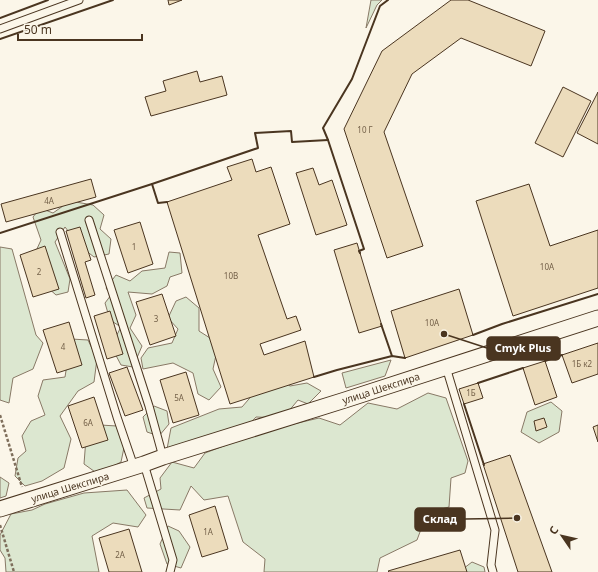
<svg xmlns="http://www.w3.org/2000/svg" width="598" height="572" font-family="'Noto Sans',sans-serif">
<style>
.green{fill:#dce7d0;stroke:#887966}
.building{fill:#ecdcbc;stroke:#4a3520}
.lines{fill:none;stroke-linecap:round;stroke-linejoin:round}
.service-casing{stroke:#4a3520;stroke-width:9}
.minor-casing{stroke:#4a3520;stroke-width:17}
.path{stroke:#7f6f5c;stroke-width:2.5;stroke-dasharray:3 2;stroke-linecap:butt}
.service{stroke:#fbf6e9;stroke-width:7}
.minor{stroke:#fbf6e9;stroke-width:15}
.wall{stroke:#4a3520;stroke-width:2}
.labels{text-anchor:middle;stroke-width:3;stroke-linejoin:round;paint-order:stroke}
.number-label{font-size:8px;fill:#725f47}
.street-label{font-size:10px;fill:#4a3520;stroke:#fbf6e9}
.leader{fill:none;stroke:#4a3520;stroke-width:1.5}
.callout-dot{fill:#4a3520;stroke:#fbf6e9;stroke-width:1.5}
.callout{fill:#4a3520;stroke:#4a3520;stroke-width:1.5}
.callout-label{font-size:11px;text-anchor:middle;font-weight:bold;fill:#fff}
</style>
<rect width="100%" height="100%" fill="#fbf6e9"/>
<!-- green -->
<g class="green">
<path d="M371,0H382L377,5L366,28Z"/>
<path d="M70,201L93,205L104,215L100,229L111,239L109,254L94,257L80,246L65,227L55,242L70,279L68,292L56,295L37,278L31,262L41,240L33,217L40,208L53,213Z"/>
<path d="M0,247L12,249L36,335L43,343L33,369L13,378L9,403L0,400Z"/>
<path d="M169,252L180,253L182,273L170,277L167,286L152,294L128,292L136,315L130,328L142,346L133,367L121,365L111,346L121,327L110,320L105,303L111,295L106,288L116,275L130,281L142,271L165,268Z"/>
<path d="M186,297L199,308V331L210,338L216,355L213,369L221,387L209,400L198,394L193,373L173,363L143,369L141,358L148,348L172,343L178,329L168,318L176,301Z"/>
<path d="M71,339L88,340L97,359L94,382L78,391L60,416L71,439L64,468L42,481L25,486L15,476L18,458L26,451L22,436L31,421L45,415L38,396L43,380L65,377Z"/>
<path d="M391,360L385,376L346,388L342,373Z"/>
<path d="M278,378L290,386L307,383L321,391L308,404L298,400L283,418L256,417L245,429L167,449L171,428L219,409L242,407L261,385Z"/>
<path d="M428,393L446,398L468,461L465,473L451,478L449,507L427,513L417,540L380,558L377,572H264L265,559L243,542L228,496L204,500L191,486L180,510L147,508L144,498L161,489L160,478L172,462L194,468L205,453L264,431L319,418L340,425L368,403L397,409Z"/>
<path d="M551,402L562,411L559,432L539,443L521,432L527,412Z"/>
<path d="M154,406L167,411L169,424L159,436L147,432L143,417Z"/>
<path d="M100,425L117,426L126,438L121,462L98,474L84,464L86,438Z"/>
<path d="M0,477L9,483L6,496L0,498Z"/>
<path d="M127,490L146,515L138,527L113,523L92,536L99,572H6L5,558L0,550V535L11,514L32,510L45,504L84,493Z"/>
<path d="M168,526L179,531L190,547L181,568L167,564L160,544Z"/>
<path d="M472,562L484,567L485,572H459Z"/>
</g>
<!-- building -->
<g class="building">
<path d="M168,0H182L169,5Z"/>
<path d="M451,0H468L545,31L531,66L461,38L412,74L384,132L423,246L387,258L344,129L382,51Z"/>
<path d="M197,71L200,82L222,76L227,95L151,116L145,97L166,91L163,81Z"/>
<path d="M563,87L591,101L563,157L535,143Z"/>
<path d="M598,92V144L577,133Z"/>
<path d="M252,159L256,172L271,167L290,224L258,235L287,319L296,316L301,330L260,344L264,355L305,341L314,377L230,404L167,202L232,180L227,167Z"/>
<path d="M313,168L319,185L332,180L347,225L316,235L296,173Z"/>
<path d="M91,179L96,197L6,222L1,204Z"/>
<path d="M529,184L550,246L598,230V288L513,316L476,201Z"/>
<path d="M140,222L153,264L128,273L114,230Z"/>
<path d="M80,227L91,260L85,262L95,295L86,298L66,231Z"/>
<path d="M357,243L382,326L359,333L334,250Z"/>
<path d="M45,246L59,289L33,297L20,255Z"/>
<path d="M459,289L473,335L405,358L391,311Z"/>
<path d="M162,294L176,336L150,345L136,302Z"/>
<path d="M110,311L123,354L107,359L94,316Z"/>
<path d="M69,322L82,365L57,373L43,330Z"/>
<path d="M598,343V374L572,383L562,355Z"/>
<path d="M545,361L557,397L535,405L523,368Z"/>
<path d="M127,367L143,410L125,416L109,373Z"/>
<path d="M186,372L199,415L173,423L160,380Z"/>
<path d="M478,383L483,398L464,404L459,389Z"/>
<path d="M94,397L108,440L82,448L68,406Z"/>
<path d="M544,418L547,427L536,431L534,421Z"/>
<path d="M598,425V442L593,427Z"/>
<path d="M510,455L552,572H518L483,464Z"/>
<path d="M215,506L228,549L202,557L189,515Z"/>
<path d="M129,529L142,572H109L99,538Z"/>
<path d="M460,550L467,572H389L388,571Z"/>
</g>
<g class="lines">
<defs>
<g id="service">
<path d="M0,29L79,0"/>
<path d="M89,220L149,406L163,457"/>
<path d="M60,232L117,417L134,467"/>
<path d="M446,367L495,530L491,565L493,572"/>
<path d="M144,464L173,560L170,572"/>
</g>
<path id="minor" d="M0,509L144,464L163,457L345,400L598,318"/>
</defs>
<!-- service casing -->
<use href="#service" class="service-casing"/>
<!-- minor casing -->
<use href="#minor" class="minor-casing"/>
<!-- path -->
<g class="path">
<path d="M0,415L22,487"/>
<path d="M0,525L14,572"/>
</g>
<!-- service -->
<use href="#service" class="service"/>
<!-- minor -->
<use href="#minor" class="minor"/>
<!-- wall -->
<g class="wall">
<path d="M0,18L48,0"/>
<path d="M0,39L113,0"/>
<path d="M152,184L158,203L167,202"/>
<path d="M0,233L152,184L258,148L255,133L291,131L292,142L328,140"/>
<path d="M360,253L359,251L364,249L328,140L323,128L352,79L380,6L388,0"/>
<path d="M381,324L392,356"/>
<path d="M473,335L502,324L598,294"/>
<path d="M545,361L562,355"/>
<path d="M314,377L337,370L392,356L405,358"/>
<path d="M478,383L523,368"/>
<path d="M464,404L484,465"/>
</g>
</g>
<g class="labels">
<!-- number labels -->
<g class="number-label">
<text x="365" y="133">10 Г</text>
<text x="49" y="204">4А</text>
<text x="134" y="250">1</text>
<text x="547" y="270">10А</text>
<text x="39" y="275">2</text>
<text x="231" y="279">10В</text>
<text x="156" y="322">3</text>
<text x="432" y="326">10А</text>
<text x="63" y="350">4</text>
<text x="582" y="367">1Б к2</text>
<text x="471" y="396">1Б</text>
<text x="179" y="401">5А</text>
<text x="88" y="426">6А</text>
<text x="208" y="535">1А</text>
<text x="120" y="558">2А</text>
</g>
<!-- street labels -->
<g class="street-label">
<text transform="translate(381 388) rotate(-18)" y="4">улица Шекспира</text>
<text transform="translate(70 487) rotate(-17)" y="4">улица Шекспира</text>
</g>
</g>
<!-- callouts -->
<path class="leader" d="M444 334L487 348M517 518L465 519"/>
<g class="callout-dot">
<circle cx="444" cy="334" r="4"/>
<circle cx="517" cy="518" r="4"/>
</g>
<g class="callout">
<rect x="487" y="337" width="73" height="23" rx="4"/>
<rect x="415" y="508" width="50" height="23" rx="4"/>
</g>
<g class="callout-label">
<text x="523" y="352">Cmyk Plus</text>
<text x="440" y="523">Склад</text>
</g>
<!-- north arrow -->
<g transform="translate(562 536) rotate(304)" stroke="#fbf6e9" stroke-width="3" paint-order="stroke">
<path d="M0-3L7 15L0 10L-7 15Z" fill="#4a3520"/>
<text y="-6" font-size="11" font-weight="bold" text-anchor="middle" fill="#4a3520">С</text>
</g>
<!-- scale -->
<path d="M18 34v6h124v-6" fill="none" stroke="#4a3520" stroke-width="2"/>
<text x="24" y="34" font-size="12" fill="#4a3520" stroke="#fbf6e9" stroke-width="3" paint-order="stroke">50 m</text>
</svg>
